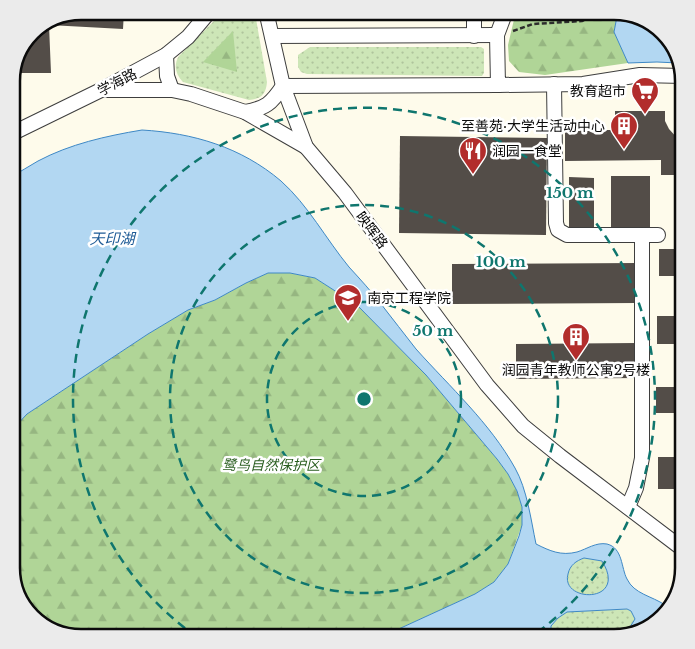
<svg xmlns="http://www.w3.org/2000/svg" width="695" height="649" font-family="'Libre Baskerville','Noto Sans SC',serif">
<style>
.grass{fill:url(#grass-dots)}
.forest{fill:url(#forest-firs)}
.water{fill:#b2d7f2;stroke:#3e88c5;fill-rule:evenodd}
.building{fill:#534d48}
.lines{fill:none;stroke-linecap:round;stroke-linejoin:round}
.minor-casing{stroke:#3e3e3e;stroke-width:16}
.path{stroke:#2d2d2d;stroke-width:2.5;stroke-dasharray:5 2.5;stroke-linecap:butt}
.minor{stroke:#fff;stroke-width:14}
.ring{fill:none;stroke:#0f766e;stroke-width:2.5;stroke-dasharray:9 6}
.labels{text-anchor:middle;stroke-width:5;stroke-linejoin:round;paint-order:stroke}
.street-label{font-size:14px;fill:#0b0b0b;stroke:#fff}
.poi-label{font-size:14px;fill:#0b0b0b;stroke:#fff;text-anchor:end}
.park-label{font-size:14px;font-style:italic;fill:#2a5e20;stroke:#fff}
.water-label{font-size:15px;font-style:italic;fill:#1d5a95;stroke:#fff}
.rim{fill:none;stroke:#0b0b0b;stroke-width:2.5}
.centre{fill:#0f766e;stroke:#fff;stroke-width:2.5}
.ring-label{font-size:15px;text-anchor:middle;font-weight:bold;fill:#0f766e;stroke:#fff;stroke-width:5;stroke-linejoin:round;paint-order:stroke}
</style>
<defs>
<pattern id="grass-dots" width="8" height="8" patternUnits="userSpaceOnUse" patternTransform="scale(1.25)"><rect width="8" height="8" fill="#cde6b7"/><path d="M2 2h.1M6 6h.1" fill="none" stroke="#afc49c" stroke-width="1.8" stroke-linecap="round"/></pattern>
<pattern id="forest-firs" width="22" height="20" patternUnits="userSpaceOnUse" patternTransform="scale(1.25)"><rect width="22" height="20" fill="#b0d597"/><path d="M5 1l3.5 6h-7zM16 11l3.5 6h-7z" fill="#96b681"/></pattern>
</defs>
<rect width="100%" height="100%" fill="#fefbeb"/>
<!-- grass -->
<g class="grass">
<path d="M224,11H254L255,13L267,82C266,94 261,99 249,100L183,82C176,75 173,65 179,56Z"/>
<path d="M310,47H481L484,49V73L482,76L307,74L301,72L298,67V55Z"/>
<path d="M584,558L602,561C629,605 560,603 568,574C570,565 576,561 584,558Z"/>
<path d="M627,609L631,611L635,619L625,635L618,638H551V626L558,618L567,612Z"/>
</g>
<!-- forest -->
<g class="forest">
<path d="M516,11H618L614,32L628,63L545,75L519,72L509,61L508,45Z"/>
<path d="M233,31L237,72L203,62Z"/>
<path d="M268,273H290L315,278L357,305L426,375L497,459L508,474L517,491L522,507V525L508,564L494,582L475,594L379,638H81L31,617L11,572V431L27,414L148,334L188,310L215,300L246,283Z"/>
</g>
<!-- water -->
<g class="water">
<path d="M618,11L664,32L678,63L657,62L628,63L614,32Z"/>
<path d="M142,130C193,133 241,147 281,181C308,205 326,239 349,267C360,279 371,291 381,304C393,319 404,334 416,349C450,387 490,423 515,468C527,489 531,520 536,544C550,551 561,556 577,552C587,549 596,542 607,544C623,548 621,568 627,579C634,594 652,596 665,605V609L658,620L625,635L635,619L631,611L627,609L567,612L558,618L551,626V638H379L475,594L494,582L508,564L519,536L522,525V507L517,491L508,474L497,459L426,375L357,305L315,278L290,273H268L246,283L215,300L188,310L148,334L27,414L11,431V177C20,172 29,166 38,161C70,144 106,136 142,130ZM584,558L602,561C629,604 560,603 568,574C570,565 576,561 584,558Z"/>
</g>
<!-- building -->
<g class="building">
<path d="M81,11H124L123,29L49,25L51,73H15V68L35,29Z"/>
<path d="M615,111H665V121L669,129L678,139L684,141V175H661V160L565,161V123H598V130H615Z"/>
<path d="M400,136L547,138L546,235L399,233Z"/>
<rect x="611" y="176" width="39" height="53"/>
<path d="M569,177L594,178V228H569Z"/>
<rect x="659" y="249" width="25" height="27"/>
<path d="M637,263V303L452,304V264Z"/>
<rect x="657" y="316" width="27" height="28"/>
<path d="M636,343L637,378L516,379V344Z"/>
<rect x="656" y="387" width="28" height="26"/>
<rect x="658" y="457" width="26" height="32"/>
</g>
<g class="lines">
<defs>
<g id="minor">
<path d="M266,11L283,86L306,147L345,193L487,385L523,426L560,456L684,550"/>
<path d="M506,11L497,35L498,85L583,84L640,75L683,76"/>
<path d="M272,36L497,35"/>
<path d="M474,36V11"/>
<path d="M166,55L167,76L172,90"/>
<path d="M554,84L556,223L558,230L567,235H658"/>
<path d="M105,90H172L191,94L245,112L306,147"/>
<path d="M245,112C266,108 271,104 283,86L498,85"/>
<path d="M11,134L101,90L166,55L188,37L210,11"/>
<path d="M628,507L636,488L642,458V235"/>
</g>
</defs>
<!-- minor casing -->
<use href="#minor" class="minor-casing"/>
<!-- path -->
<path class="path" d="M513,31L533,24L582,21L606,11"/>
<!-- minor -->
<use href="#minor" class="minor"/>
</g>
<!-- distance rings -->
<g class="ring">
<circle cx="364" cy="399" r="97"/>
<circle cx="364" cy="399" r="194"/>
<path d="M197 637A291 291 0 1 1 531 637"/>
</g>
<!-- icons -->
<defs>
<symbol id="supermarket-pin" viewBox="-11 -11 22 30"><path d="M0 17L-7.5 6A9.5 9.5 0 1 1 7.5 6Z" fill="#b22d2c" stroke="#fff"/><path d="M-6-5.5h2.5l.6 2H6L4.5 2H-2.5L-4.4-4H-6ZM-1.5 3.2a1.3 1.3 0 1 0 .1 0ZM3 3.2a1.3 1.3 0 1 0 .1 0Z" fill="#fff"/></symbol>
<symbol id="building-pin" viewBox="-11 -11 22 30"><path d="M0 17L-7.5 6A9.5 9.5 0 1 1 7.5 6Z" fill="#b22d2c" stroke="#fff"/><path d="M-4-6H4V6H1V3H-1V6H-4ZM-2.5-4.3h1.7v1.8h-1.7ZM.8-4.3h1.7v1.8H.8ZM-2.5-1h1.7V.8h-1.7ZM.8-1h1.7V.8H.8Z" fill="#fff"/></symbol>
<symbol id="restaurant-pin" viewBox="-11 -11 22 30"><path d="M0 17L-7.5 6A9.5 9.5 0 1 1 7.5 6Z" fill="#b22d2c" stroke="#fff"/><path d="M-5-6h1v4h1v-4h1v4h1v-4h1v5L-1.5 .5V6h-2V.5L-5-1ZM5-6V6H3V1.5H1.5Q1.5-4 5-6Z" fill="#fff"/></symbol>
<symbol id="university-pin" viewBox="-11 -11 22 30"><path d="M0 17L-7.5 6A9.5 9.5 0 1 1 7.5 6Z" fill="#b22d2c" stroke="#fff"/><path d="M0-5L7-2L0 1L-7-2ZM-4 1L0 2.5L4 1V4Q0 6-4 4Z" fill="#fff"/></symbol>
</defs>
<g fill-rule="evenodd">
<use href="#supermarket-pin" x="629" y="75" width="32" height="43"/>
<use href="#building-pin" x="608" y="110" width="32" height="43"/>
<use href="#restaurant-pin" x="457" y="135" width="32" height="43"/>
<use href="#university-pin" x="332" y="282" width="32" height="43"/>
<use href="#building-pin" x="560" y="321" width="32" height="43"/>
</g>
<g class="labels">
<!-- street labels -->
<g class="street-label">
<text transform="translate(117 82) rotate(-28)" y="5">学海路</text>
<text transform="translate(372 230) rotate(53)" y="5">映晖路</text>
</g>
<!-- poi labels -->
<g class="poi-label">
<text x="626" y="96">教育超市</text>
<text x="605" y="131">至善苑·大学生活动中心</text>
<text x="492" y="156" text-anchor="start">润园一食堂</text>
<text x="367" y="303" text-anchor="start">南京工程学院</text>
<text x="576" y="375" text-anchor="middle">润园青年教师公寓2号楼</text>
</g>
<!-- park labels -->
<g class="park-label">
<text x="271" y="470">鹭鸟自然保护区</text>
</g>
<!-- water labels -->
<g class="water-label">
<text x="112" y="244">天印湖</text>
</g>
</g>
<!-- crop -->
<path d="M0 0H695V649H0ZM81 20H614A61 61 0 0 1 675 81V568A61 61 0 0 1 614 629H81A61 61 0 0 1 20 568V81A61 61 0 0 1 81 20Z" fill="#ebebeb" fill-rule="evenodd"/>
<path class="rim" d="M81 20H614A61 61 0 0 1 675 81V568A61 61 0 0 1 614 629H81A61 61 0 0 1 20 568V81A61 61 0 0 1 81 20Z"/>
<circle cx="364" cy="399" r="8" class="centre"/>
<g class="ring-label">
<text x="570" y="198">150 m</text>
<text x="501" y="267">100 m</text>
<text x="433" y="336">50 m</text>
</g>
</svg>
